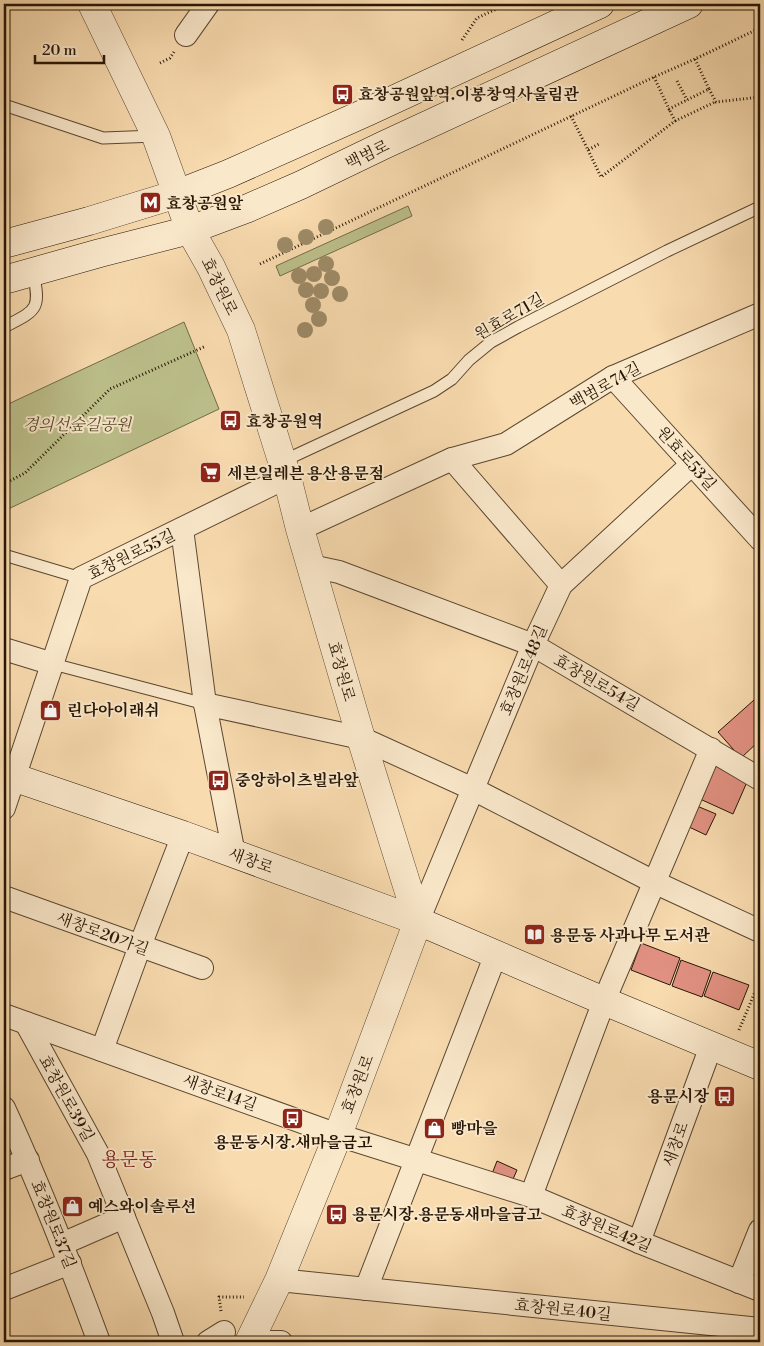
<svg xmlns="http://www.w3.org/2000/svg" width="764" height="1346" font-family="'Libre Bodoni','Noto Serif KR',serif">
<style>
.green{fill:#bcc08b;stroke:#726b48}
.building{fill:#e29182;stroke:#271605}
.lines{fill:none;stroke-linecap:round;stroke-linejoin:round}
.service-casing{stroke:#5b4730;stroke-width:13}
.minor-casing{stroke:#5b4730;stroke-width:24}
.tertiary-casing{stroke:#5b4730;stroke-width:29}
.secondary-casing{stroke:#271605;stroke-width:29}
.path{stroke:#271605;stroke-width:3;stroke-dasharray:1 2.5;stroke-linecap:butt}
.service{stroke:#fae8cb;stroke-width:11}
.minor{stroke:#fae8cb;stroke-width:22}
.tertiary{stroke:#fae8cb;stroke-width:28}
.secondary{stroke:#fae8cb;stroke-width:28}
.tree{fill:#9e8b68}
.labels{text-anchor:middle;stroke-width:4;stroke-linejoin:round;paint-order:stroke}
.poi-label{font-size:16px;font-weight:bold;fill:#271605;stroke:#fae8cb;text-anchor:start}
.street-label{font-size:16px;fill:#271605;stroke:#fae8cb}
.park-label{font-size:16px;font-style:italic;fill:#54492d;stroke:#fae8cb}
.quarter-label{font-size:19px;fill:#7a1f14;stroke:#fae8cb}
</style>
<rect width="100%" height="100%" fill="#f8dbaf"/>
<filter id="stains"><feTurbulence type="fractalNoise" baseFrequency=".004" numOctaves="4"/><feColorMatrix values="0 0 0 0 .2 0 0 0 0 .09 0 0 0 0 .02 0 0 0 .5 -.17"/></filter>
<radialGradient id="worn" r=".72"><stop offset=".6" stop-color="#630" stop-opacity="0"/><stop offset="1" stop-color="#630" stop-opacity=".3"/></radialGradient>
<!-- green -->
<g class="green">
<path d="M408,206L412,216L280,276L276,266Z"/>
<path d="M184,322L219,409L4,511V406Z"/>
</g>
<!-- building -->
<g class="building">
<path d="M754,700L760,707V740L741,758L718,732Z"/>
<path d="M716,763L747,782L733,814L700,799Z"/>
<path d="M697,806L716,814L706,835L687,826Z"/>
<path d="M641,943L680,958L670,985L631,970Z"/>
<path d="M681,960L711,971L702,997L672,986Z"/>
<path d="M713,972L749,985L739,1010L704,996Z"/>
<path d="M497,1161L517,1170L510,1186L490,1179Z"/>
</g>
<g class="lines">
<defs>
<g id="service">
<path d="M4,105L103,138L156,136"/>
<path d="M4,327C37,310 41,310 33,272"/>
<path d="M281,462L434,391L452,379L469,360L491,342L518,327L667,251L760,207"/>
<path d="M4,555L81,578"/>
<path d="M53,664L205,704"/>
</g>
<g id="minor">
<path d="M186,35L208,4"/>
<path d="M613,377L760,539"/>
<path d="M452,459L561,585"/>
<path d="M182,529L205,704"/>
<path d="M300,529L452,459L506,444L613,377L760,314"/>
<path d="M311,566L339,572L533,645L760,779"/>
<path d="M4,649L53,664"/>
<path d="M4,808L81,578L287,477"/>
<path d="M234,854L205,704L361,738L473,789L654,882L760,931"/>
<path d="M4,897L202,968"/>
<path d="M418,921L533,645L561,585L692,464"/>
<path d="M4,1015L338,1135L531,1196L639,1242L760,1290"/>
<path d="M26,1023L98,1154L163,1313L173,1342"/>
<path d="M102,1050L140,946L183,835"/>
<path d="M4,1108C39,1184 70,1263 99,1342"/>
<path d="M4,1169L28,1160"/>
<path d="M531,1196L604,1001L711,749"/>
<path d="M639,1242L711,1046"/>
<path d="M62,1244L124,1217"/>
<path d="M279,1280L760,1329"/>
<path d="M739,1282L760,1230"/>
<path d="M4,1289L70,1263"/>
<path d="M366,1289L496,954"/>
<path d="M208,1342L224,1332"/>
<path d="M249,1342H281"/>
</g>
<path id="tertiary" d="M92,4L156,136L190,230L211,267L241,330L287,477L300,529L361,738L418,921L338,1135L279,1280L249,1342"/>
<g id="secondary">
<path d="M4,244L89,221L177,194L228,174L367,112L600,4"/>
<path d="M4,280L100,253L190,230L246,209L301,185L384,145L689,4"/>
<path d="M4,774L183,835L418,921L604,1001L760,1066"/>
</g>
</defs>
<!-- service casing -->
<use href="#service" class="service-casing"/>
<!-- minor casing -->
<use href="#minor" class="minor-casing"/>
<!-- tertiary casing -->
<use href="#tertiary" class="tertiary-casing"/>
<!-- secondary casing -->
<use href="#secondary" class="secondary-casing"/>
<!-- path -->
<g class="path">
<path d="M462,40L477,18L507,4"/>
<path d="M160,63L170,58L174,52"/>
<path d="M654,77L669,109L709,89L695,59"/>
<path d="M677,81L687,100"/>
<path d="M709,89L716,102L760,97"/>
<path d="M571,116L588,150L599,144"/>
<path d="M675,121L715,102"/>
<path d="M588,150L601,177L675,121L669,109"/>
<path d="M260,264L654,77L695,59L760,28"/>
<path d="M4,484L25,473L110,389L206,346"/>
<path d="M739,1030L760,980"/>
<path d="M221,1311L219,1297H244"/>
</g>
<!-- service -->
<use href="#service" class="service"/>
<!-- minor -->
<use href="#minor" class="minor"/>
<!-- tertiary -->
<use href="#tertiary" class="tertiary"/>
<!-- secondary -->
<use href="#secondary" class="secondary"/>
</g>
<!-- trees -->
<g class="tree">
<circle cx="326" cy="227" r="8"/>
<circle cx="306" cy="237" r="8"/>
<circle cx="285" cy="245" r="8"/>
<circle cx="326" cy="264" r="8"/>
<circle cx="314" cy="274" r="8"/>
<circle cx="299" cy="276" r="8"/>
<circle cx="332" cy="278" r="8"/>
<circle cx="306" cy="290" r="8"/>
<circle cx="321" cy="291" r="8"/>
<circle cx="340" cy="294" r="8"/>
<circle cx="313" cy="305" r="8"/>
<circle cx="319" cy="319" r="8"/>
<circle cx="305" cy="330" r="8"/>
</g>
<!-- icons -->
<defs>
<symbol id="bus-square" viewBox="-11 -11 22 22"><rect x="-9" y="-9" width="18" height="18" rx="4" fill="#8f2418" stroke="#fae8cb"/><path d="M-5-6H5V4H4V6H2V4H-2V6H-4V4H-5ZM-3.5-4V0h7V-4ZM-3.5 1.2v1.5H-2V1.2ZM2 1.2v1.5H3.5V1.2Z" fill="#fff"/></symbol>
<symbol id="metro-square" viewBox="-11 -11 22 22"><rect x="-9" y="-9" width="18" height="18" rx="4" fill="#8f2418" stroke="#fae8cb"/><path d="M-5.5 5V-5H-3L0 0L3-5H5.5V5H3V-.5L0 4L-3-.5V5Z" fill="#fff"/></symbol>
<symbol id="supermarket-square" viewBox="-11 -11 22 22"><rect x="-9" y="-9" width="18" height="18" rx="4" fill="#8f2418" stroke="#fae8cb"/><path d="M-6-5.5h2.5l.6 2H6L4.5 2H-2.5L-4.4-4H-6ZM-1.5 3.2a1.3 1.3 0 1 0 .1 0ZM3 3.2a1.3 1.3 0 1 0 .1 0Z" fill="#fff"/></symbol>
<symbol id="shop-square" viewBox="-11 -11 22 22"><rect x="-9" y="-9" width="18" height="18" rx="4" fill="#8f2418" stroke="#fae8cb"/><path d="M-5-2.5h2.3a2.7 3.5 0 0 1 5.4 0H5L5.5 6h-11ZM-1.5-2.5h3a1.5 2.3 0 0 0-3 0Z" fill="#fff"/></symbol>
<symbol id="library-square" viewBox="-11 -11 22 22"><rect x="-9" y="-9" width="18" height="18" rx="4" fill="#8f2418" stroke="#fae8cb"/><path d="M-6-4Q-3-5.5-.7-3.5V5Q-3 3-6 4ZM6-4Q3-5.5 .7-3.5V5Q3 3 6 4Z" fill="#fff"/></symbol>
</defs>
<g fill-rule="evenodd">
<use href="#bus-square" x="330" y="82" width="25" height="25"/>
<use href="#metro-square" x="138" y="190" width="25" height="25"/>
<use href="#bus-square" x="218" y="408" width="25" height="25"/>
<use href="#supermarket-square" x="198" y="460" width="25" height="25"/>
<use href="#shop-square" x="38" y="698" width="25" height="25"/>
<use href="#bus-square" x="206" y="768" width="25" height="25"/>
<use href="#library-square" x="522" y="922" width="25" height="25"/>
<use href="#bus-square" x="712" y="1084" width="25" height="25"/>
<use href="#bus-square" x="280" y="1106" width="25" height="25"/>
<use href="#shop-square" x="422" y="1116" width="25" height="25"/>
<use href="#shop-square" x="60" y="1194" width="25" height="25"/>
<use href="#bus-square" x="324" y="1202" width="25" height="25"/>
</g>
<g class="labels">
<!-- poi labels -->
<g class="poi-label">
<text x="358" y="100">효창공원앞역.이봉창역사울림관</text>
<text x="166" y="209">효창공원앞</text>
<text x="246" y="427">효창공원역</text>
<text x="227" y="479">세븐일레븐 용산용문점</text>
<text x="67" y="716">린다아이래쉬</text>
<text x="235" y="786">중앙하이츠빌라앞</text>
<text x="550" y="941">용문동 사과나무 도서관</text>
<text x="709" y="1102" text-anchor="end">용문시장</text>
<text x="451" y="1134">빵마을</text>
<text x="293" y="1148" text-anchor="middle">용문동시장.새마을금고</text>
<text x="88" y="1212">예스와이솔루션</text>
<text x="352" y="1220">용문시장.용문동새마을금고</text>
</g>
<!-- street labels -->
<g class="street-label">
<text transform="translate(367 154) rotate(-26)" y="6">백범로</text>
<text transform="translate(220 286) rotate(64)" y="6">효창원로</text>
<text transform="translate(509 316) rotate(-30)" y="6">원효로71길</text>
<text transform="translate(605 385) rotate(-29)" y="6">백범로74길</text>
<text transform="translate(687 458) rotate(48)" y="6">원효로53길</text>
<text transform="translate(131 554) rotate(-26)" y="6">효창원로55길</text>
<text transform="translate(523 670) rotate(-67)" y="6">효창원로48길</text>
<text transform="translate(342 671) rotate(74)" y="6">효창원로</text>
<text transform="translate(597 682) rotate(30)" y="6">효창원로54길</text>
<text transform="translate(251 860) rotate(20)" y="6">새창로</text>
<text transform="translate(103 933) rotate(20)" y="6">새창로20가길</text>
<text transform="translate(357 1084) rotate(-69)" y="6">효창원로</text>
<text transform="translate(220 1092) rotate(20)" y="6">새창로14길</text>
<text transform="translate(67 1098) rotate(61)" y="6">효창원로39길</text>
<text transform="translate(675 1144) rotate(-70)" y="6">새창로</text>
<text transform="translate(54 1224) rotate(68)" y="6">효창원로37길</text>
<text transform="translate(607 1228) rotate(23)" y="6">효창원로42길</text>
<text transform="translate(563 1309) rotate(6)" y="6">효창원로40길</text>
</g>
<!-- park labels -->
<g class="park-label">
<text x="77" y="430">경의선숲길공원</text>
</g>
<!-- quarter labels -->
<g class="quarter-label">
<text x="129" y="1166">용문동</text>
</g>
</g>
<!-- margin -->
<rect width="764" height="1346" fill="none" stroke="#f8dbaf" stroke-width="20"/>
<rect x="5" y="5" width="754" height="1336" fill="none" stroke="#271605" stroke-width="2.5"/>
<rect x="10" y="10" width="744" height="1326" fill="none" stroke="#271605"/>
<!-- scale -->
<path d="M35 55v8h69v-8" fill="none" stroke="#271605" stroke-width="2.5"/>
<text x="42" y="55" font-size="15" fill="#271605" stroke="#fae8cb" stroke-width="4" paint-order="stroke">20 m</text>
<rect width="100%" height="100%" filter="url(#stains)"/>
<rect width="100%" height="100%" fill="url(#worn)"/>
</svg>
